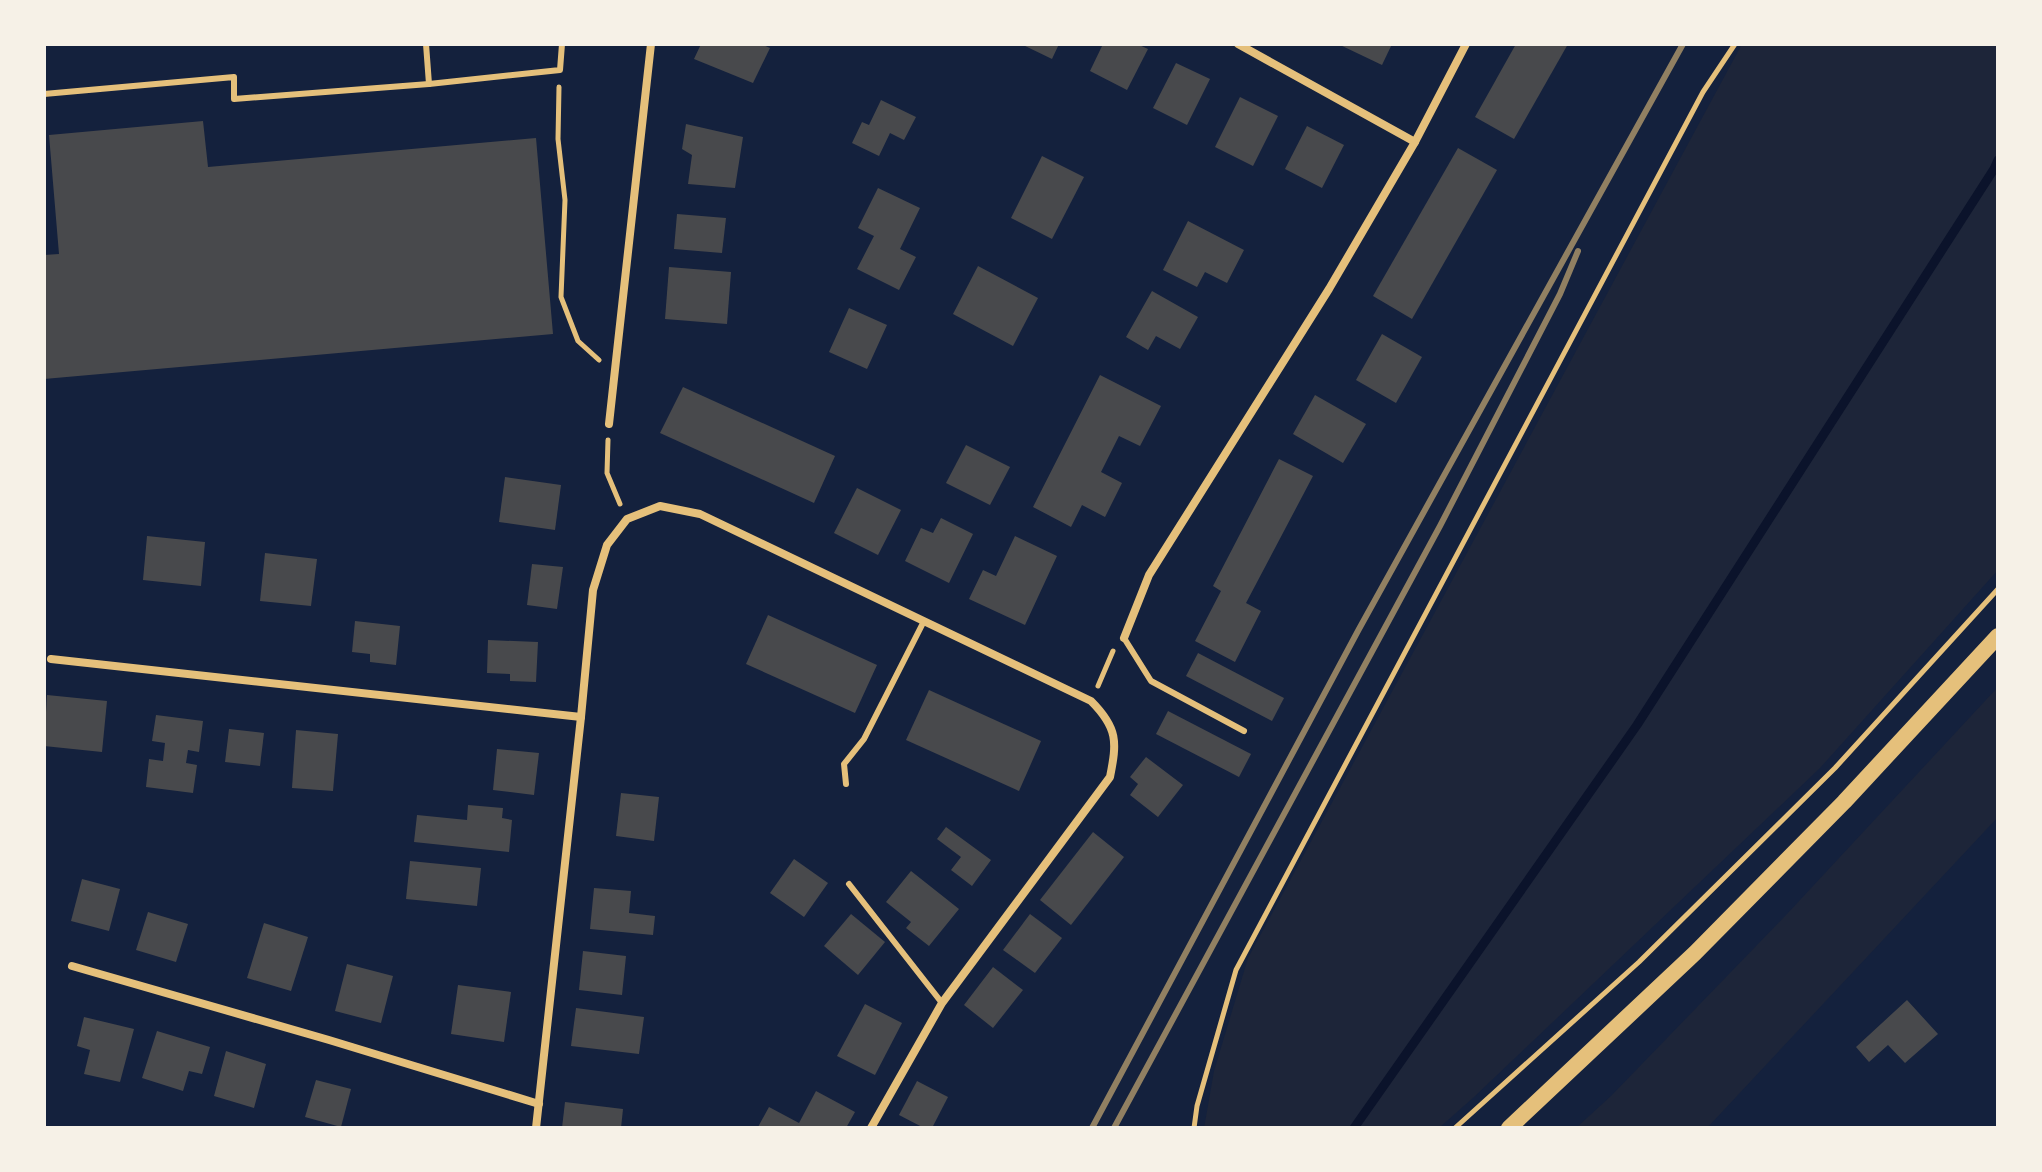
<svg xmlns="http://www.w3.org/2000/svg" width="2042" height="1172" font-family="'Alegreya Sans',sans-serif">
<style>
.green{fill:#1d2539}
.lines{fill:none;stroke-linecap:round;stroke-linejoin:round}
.stream{stroke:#0b132b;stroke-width:9}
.building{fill:#48494c}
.path{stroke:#e5c07b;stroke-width:5}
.service{stroke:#e5c07b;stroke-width:6}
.minor{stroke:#e5c07b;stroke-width:8}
.secondary{stroke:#e5c07b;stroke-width:16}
.rail{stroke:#918062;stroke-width:6}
</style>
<rect width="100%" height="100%" fill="#14213d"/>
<!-- green -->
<g class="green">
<path d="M1742,44H1998V570L1820,768L1474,1097L1439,1128H1204L1214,1071L1248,958Z"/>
<path d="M1998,687V817L1707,1128H1576L1611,1096L1787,914Z"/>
</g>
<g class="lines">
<!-- stream -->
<path class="stream" d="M1354,1128L1637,725L1994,169L1998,160"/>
</g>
<!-- building -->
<g class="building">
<path d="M701,44H761L770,48L753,83L694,59Z"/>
<path d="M1021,44H1059L1052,59Z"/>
<path d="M1103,44H1137L1148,49L1127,90L1090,71Z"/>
<path d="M1338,44H1392L1382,65Z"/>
<path d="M1516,44H1568L1514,139L1475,117Z"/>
<path d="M1176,63L1210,79L1187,125L1153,108Z"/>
<path d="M1240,97L1278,116L1253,166L1215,147Z"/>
<path d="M881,100L916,117L904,140L890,133L879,156L852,143L862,122L869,125Z"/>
<path d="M203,121L208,167L536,138L553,334L44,379V255L59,254L49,135Z"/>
<path d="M686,124L743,137L735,188L688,184L692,155L682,149Z"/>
<path d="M1307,126L1344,145L1322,188L1285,169Z"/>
<path d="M1458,148L1497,170L1412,319L1373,296Z"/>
<path d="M1042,156L1084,177L1052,239L1011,218Z"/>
<path d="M878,188L920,208L900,249L916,257L899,290L857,269L874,236L858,228Z"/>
<path d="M677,214L726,218L722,253L674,249Z"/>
<path d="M1188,221L1244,250L1227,283L1205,272L1197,287L1163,270Z"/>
<path d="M978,266L1038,298L1013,346L953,314Z"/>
<path d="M669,267L731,272L727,324L665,319Z"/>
<path d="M1152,291L1198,317L1180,349L1156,336L1148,350L1126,337Z"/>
<path d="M849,308L887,325L867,369L829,352Z"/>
<path d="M1382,334L1422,357L1396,403L1356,380Z"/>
<path d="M1100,375L1161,406L1140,446L1119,436L1101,472L1122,483L1105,517L1082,505L1071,527L1033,507Z"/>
<path d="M683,387L835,456L814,503L660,433Z"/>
<path d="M1315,395L1366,424L1343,463L1293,434Z"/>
<path d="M966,445L1010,467L990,505L946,483Z"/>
<path d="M1279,459L1313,476L1246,603L1261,611L1235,662L1195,641L1221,591L1213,586Z"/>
<path d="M505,477L561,485L555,530L499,522Z"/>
<path d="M857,488L901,510L878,555L834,533Z"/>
<path d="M941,518L973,534L949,583L905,561L921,528L933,533Z"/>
<path d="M147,536L205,542L201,586L143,580Z"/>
<path d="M1015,536L1057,556L1025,625L969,599L983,570L996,576Z"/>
<path d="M265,553L317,559L311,606L260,601Z"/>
<path d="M532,564L563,567L557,609L527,605Z"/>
<path d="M768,615L877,665L855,713L746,664Z"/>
<path d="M355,621L400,626L396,665L370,662V654L352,652Z"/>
<path d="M488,640L538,642L536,682L510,681V674L487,673Z"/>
<path d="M1198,653L1284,698L1272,721L1186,676Z"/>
<path d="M929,690L1041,741L1019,791L906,740Z"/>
<path d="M47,695L107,701L102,752L44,746Z"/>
<path d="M1168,711L1251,754L1239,777L1156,734Z"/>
<path d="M156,715L203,721L199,752L188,750L186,763L197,765L193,793L146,787L149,759L163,761L165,743L152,741Z"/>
<path d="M229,729L264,733L260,766L225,762Z"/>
<path d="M296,730L338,734L333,791L292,788Z"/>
<path d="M497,749L539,753L534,795L493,790Z"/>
<path d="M1146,757L1183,785L1158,817L1130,795L1138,784L1130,777Z"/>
<path d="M621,793L659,797L654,841L616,836Z"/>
<path d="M468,805L503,808L502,818L512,820L509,852L414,842L417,815L467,820Z"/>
<path d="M946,827L991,860L972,886L951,870L961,857L937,839Z"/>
<path d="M1093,832L1124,857L1071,925L1040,900Z"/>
<path d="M794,859L828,883L804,917L770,893Z"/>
<path d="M410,861L481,868L477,906L406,899Z"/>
<path d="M911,871L959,909L929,946L906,928L911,922L886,902Z"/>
<path d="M82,879L120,889L109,931L71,921Z"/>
<path d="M594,888L631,891L629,913L655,916L653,935L590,929Z"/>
<path d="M148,912L188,924L176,962L136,950Z"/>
<path d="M851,914L885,942L858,975L824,946Z"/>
<path d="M1030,914L1062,938L1035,973L1003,950Z"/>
<path d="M264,923L308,937L291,991L247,978Z"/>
<path d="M583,951L626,956L622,995L579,990Z"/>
<path d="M347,964L393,976L381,1023L335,1011Z"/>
<path d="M993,967L1023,990L993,1028L964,1005Z"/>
<path d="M458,985L511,992L504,1042L451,1034Z"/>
<path d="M1907,1000L1938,1034L1905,1063L1888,1045L1869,1062L1856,1047Z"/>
<path d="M865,1004L902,1023L875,1075L837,1056Z"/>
<path d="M576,1008L644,1017L639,1054L571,1046Z"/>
<path d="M84,1017L134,1029L120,1082L84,1074L90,1050L77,1046Z"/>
<path d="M157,1031L210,1047L202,1074L189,1071L183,1091L142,1078Z"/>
<path d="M226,1051L266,1064L254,1108L214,1096Z"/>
<path d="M316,1080L351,1089L341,1127L305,1117Z"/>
<path d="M917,1081L948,1097L932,1128H924L899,1115Z"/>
<path d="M816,1091L855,1112L846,1128L758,1127L769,1107L799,1123Z"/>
<path d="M565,1102L623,1109L621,1128H562Z"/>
</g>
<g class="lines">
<!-- path -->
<g class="path">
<path d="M559,87L558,139L565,200L561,297L578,341L599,360"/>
<path d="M608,440L607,473L620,504"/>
<path d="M1098,686L1113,651"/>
<path d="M1194,1128L1197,1106L1236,970L1703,92L1735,44"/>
<path d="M1455,1128L1639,962L1835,768L1998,589"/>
</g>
<!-- service -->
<g class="service">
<path d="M426,44L429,84"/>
<path d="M44,94L234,77V99L429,84L560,70L562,44"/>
<path d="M1124,638L1151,681L1244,731"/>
<path d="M846,784L844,764L864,739L924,621"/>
<path d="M849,884L942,1003"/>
</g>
<!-- minor -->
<g class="minor">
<path d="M1238,44L1415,142"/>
<path d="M609,424L651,44"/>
<path d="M1124,638L1149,575L1329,289L1415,142L1466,44"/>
<path d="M51,659L581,717"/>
<path d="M72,966L329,1040L539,1104"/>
<path d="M536,1128L581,717L593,590L607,545L627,519L660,506L700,514L1091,701C1118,728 1117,742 1110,777L942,1003L871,1128"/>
</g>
<!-- secondary -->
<path class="secondary" d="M1509,1128L1695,953L1844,802L1998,636"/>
<!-- rail -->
<g class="rail">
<path d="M1092,1128L1359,629L1683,44"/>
<path d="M1114,1128L1440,526L1560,294L1578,251"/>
</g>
</g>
<!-- border -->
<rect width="2042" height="1172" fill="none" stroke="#f6f1e7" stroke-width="92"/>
</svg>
